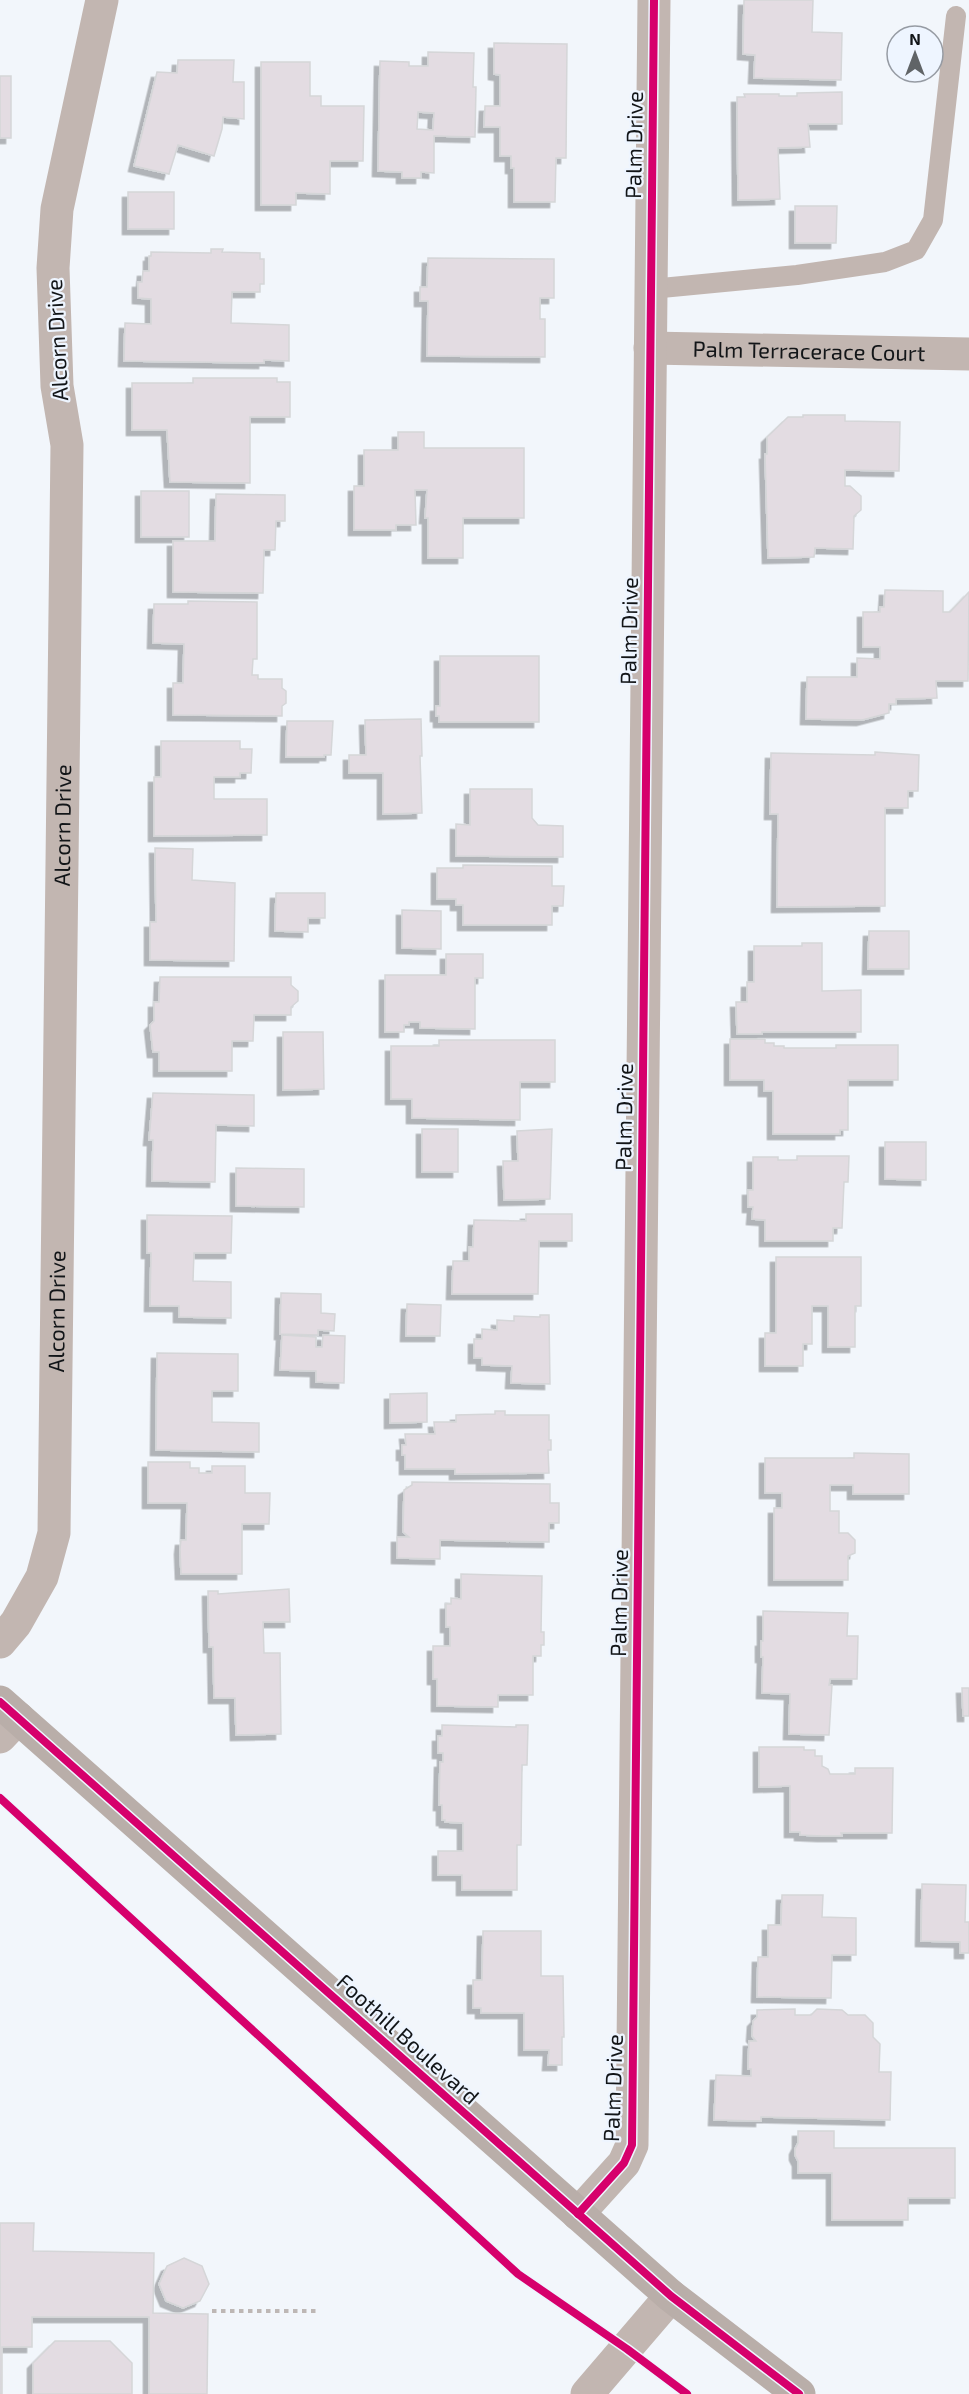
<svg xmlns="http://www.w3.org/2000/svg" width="969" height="2394" font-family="'Exo 2',sans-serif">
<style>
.building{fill:#e3dce2;stroke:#d5d6d8;stroke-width:1.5;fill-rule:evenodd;filter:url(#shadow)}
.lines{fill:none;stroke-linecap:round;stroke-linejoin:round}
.path{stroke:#bdb7b5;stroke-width:4;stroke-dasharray:4.5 4.5;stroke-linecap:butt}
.service{stroke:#c2b6b1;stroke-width:20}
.minor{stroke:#c2b6b1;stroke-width:33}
.tertiary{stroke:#c2b6b1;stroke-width:33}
.primary{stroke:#b9aea9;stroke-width:33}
.cycleway-casing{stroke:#eef5ff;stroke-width:11}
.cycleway{stroke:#d6006c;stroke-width:8}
.labels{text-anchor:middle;stroke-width:4.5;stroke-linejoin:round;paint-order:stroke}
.street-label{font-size:22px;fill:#121518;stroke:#eef5ff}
</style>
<defs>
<filter id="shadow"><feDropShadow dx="-5.5" dy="5.5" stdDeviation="0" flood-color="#0004"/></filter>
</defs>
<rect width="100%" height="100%" fill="#f2f6fb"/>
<!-- building -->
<g class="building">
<path d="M744,0H813L812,32L842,33L841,80L754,78L755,55L743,54Z"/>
<path d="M494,43L567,44L566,158H556L555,202H514V168H511V156H500V127H484L485,106H500V75L494,74Z"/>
<path d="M428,52L474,53L473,87H476L475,137L434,136V173L421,172V178H402V172L378,171L380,61L409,62V66H428ZM418,112L434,113L433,130L417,129Z"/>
<path d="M178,60H234L233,82H244V119L223,117L222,129L214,156L178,145L169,174L134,166L157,72L177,73Z"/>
<path d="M261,62H310V96H321V106H364L363,161H330V194L296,193V205H261Z"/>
<rect x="0" y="76" width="11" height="62"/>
<path d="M842,92V124H808L810,147L778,148L780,199L738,200L737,97H745L744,94H779V96H797V93Z"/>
<rect x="128" y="192" width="46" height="37"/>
<path d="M795,206H837L836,243H795Z"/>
<path d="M211,249H223L222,252L260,253V259H264V284H260V292H232L231,323L289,325V361L264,360V363L124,361L125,323L151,324V299L138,298V282H142L143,271H149V256H151V252L211,253Z"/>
<path d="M428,258L554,259V298H540V319H545V357L427,356L428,301H420V287H427Z"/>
<path d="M193,378H277V382H290V417H250V483L170,482L167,430H132V383H193Z"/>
<path d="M803,415H845V421L900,422L899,471L845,470V486H850L861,496V510L854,516L853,549L815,548L814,557L768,558L765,454H767V437L788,417H803Z"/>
<path d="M398,432H424V448H524V518H463V558H428V518H425L427,490H415L416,525H396V530H354V486H364V450H398Z"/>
<rect x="141" y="491" width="48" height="46"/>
<path d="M216,494L285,495V521H276L275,550H264L263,593L173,592V541H215Z"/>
<path d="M885,590L943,591V612H950L969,592L968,681H936L937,698L896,699V704H889V713L862,720L806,719L807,677H857V658L880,659V647H863V612H880V607H884Z"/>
<path d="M188,601L257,602V659H253L252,675H258V679H282V688L286,691V703L282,706V716L173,715V683H183L184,644L153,643L154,604H188Z"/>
<path d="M440,656H539V722H439V716H436V706H440Z"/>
<path d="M421,719L422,756H420L422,813L383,814V773H349V755H366L365,720Z"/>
<path d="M287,721H333L331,755H324V757H286Z"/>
<path d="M161,741H240V749H252L251,773H240V777H214V799H267V835L154,836V777H161Z"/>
<path d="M875,752L919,755L918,791H908V808H885V906L777,907L778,814H770L771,753L875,755Z"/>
<path d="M470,789H532V818L538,825L563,826V857L456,856V824L470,825Z"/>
<path d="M155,848L193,849L192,880L235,883L234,961L150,960V922H156Z"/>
<path d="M463,865L552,866V886H564L563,906H552V925H463V905H456V899H437V868H463Z"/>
<path d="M276,893H325V918H308V932L275,931Z"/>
<path d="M402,910L441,911V949L402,948Z"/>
<path d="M869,931H909V969H868Z"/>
<path d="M802,943H822V991L861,990V1032H762V1034H737L736,1002H747V982H754V946H802Z"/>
<path d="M446,954H483V978H475V1029L420,1028V1022H409V1025H404V1032H385V975H446Z"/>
<path d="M160,977H291V985L298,991V1001L291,1007V1015H254L253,1041H232V1071H159V1052H153L150,1025L154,1021V1002H159Z"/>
<path d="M283,1032H323L324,1089L283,1090Z"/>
<path d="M730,1039H765V1043H774V1046H784V1048H836V1045H898V1080H848V1130H840V1134H773V1091H764V1080H730Z"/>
<path d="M439,1040H555V1082H520V1120L412,1118V1099H391V1046H439Z"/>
<path d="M153,1093L254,1095V1126L216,1125L215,1182L152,1181L153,1140H149Z"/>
<rect x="422" y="1129" width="36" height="43"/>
<path d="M552,1129L550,1199L504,1200L503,1161H518L517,1131Z"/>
<path d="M885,1142H926V1180L885,1179Z"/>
<path d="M797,1156H849L848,1182H844L842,1228H833V1241H765V1220L752,1219L753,1207H748V1190H753V1157H778V1160H797Z"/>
<path d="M236,1168L304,1169V1207L236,1206Z"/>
<path d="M526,1214H572V1241H539L538,1294H452L453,1261H469V1247H473L474,1220L526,1221Z"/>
<path d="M147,1215L232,1216L231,1253H194L193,1281L231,1282V1318L179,1317V1306H150L151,1253H147Z"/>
<path d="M776,1257H861V1306H855V1347H828V1306H812V1344H803V1366H765V1333H776Z"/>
<path d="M281,1293L321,1294V1313L335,1314L334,1331L318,1330V1335L280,1334Z"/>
<path d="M407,1304L441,1305L440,1336H406Z"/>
<path d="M540,1315H549L550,1384L511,1383L512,1366L482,1365V1358H474V1339H482V1329L497,1330V1320L514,1321V1316L540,1317Z"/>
<path d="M282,1335L316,1337V1347H322L323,1335L345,1336L344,1383L316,1382V1371L280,1370Z"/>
<path d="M157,1353L238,1354V1391H212V1422L259,1423V1452L156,1450Z"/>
<path d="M427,1393V1422L390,1423V1394Z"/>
<path d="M495,1411H505V1415H549V1440H551V1450H548L549,1473L455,1474V1469H405V1455H402V1445H406L405,1434H435L434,1422H456V1415L495,1414Z"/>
<path d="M854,1453L909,1454V1494H853V1485H830V1511H839V1533H848L855,1540V1553L848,1556V1580H774V1508H782V1493H765V1458H854Z"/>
<path d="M148,1462H190V1468H199V1473H212V1466H245V1493H270L269,1524H242V1574H181L180,1549L181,1540H186L187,1503H148Z"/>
<path d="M412,1482L550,1484V1503H559V1523H549V1542L440,1540V1559L397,1558V1537H409L403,1532L404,1490L412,1485Z"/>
<path d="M461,1574L542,1576L541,1632H544V1645H541V1656H533V1695H498V1707L437,1706V1679H433V1646H450V1627H446V1604H451V1598L461,1599Z"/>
<path d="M289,1589L290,1622H263L264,1653H280L281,1734L236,1735L235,1698H214L213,1647H209L208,1591H218V1594Z"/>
<path d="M763,1611L848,1613L847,1636H858L857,1679H830L829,1685H832L829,1735L789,1734L790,1694L762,1693L763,1657H761V1641H763Z"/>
<path d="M962,1688H969V1716H963Z"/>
<path d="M442,1725L516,1727V1725H528L527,1765H522L521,1845H517V1890H462V1875H438V1851H463V1823L445,1822V1820H442V1805H439L440,1762H443V1753H438V1736H442Z"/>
<path d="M759,1747H804V1750H815V1756H822V1766L828,1769L830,1774H855V1768H893L892,1833H841L842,1836H822L800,1835V1832H790V1786L759,1787Z"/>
<path d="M922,1884L966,1885L965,1922H969V1953H960V1942L921,1941Z"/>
<path d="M782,1895H823L822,1917L856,1918V1955H832L831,1998L757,1997L758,1957H768V1925H781Z"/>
<path d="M483,1931H541V1976H563L564,2037H562V2065H548L549,2050H524V2013H481V2008H473V1980H482Z"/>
<path d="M795,2009V2015H811L817,2009L842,2010L848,2015H865L873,2023V2037L880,2044L879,2072H891L890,2120L761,2117V2121L714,2120L716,2075L751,2076V2069H748L749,2041H756L752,2036L753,2021L757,2017V2010Z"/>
<path d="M798,2131H834V2148H955V2198H908V2220H832V2173H798V2161L795,2155V2149L798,2143Z"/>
<path d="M0,2223H34L33,2251L154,2253L153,2313L208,2314L207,2394H149V2317H32V2347H2V2394H0Z"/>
<path d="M184,2258L202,2266L209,2284L200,2301L183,2308L166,2301L159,2284L167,2266Z"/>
<path d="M55,2341H110L132,2363V2394H33V2363Z"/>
</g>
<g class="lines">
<!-- path -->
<path class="path" d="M212,2311H318"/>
<!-- service -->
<path class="service" d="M651,289L797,275L885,262L916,250L933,220L956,16"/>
<!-- minor -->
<g class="minor">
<path id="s1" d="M650,348L969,354"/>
<path id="s2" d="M0,1642L16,1623L42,1577L54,1533L67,445L57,386L53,268L57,209L102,0"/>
<path d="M0,1737L18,1718"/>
<path d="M587,2394L671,2296"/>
</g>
<!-- tertiary -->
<path class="tertiary" d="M578,2214L624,2163L632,2145L654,0"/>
<!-- primary -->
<path class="primary" d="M0,1702L671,2296L799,2394"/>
<defs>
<g id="cycleway">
<path d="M0,1702L671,2296L799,2394"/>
<path d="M0,1798L518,2274L627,2349L687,2394"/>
<path d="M578,2214L624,2163L632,2145L654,0"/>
</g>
</defs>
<!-- cycleway casing -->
<use href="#cycleway" class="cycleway-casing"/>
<!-- cycleway -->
<use href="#cycleway" class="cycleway"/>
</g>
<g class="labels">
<!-- street labels -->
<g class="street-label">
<text transform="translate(634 145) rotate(-89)" y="8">Palm Drive</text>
<text transform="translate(57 340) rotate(-93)" y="8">Alcorn Drive</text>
<text dy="8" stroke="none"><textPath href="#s1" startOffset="159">Palm Terracerace Court</textPath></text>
<text transform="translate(629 631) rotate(-89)" y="8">Palm Drive</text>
<text dy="8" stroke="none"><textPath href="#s2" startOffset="831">Alcorn Drive</textPath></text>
<text transform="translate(624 1117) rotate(-89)" y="8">Palm Drive</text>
<text dy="8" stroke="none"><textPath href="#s2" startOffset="345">Alcorn Drive</textPath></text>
<text transform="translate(619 1603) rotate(-89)" y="8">Palm Drive</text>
<text transform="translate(408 2039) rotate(42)" y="8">Foothill Boulevard</text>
<text transform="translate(613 2088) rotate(-88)" y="8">Palm Drive</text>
</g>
</g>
<!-- north arrow -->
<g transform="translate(915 54)"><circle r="28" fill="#eef5ff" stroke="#969ba3" stroke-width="1.5"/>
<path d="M0-4.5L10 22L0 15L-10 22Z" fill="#606467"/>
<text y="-9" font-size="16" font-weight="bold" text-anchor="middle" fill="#121518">N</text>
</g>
</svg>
